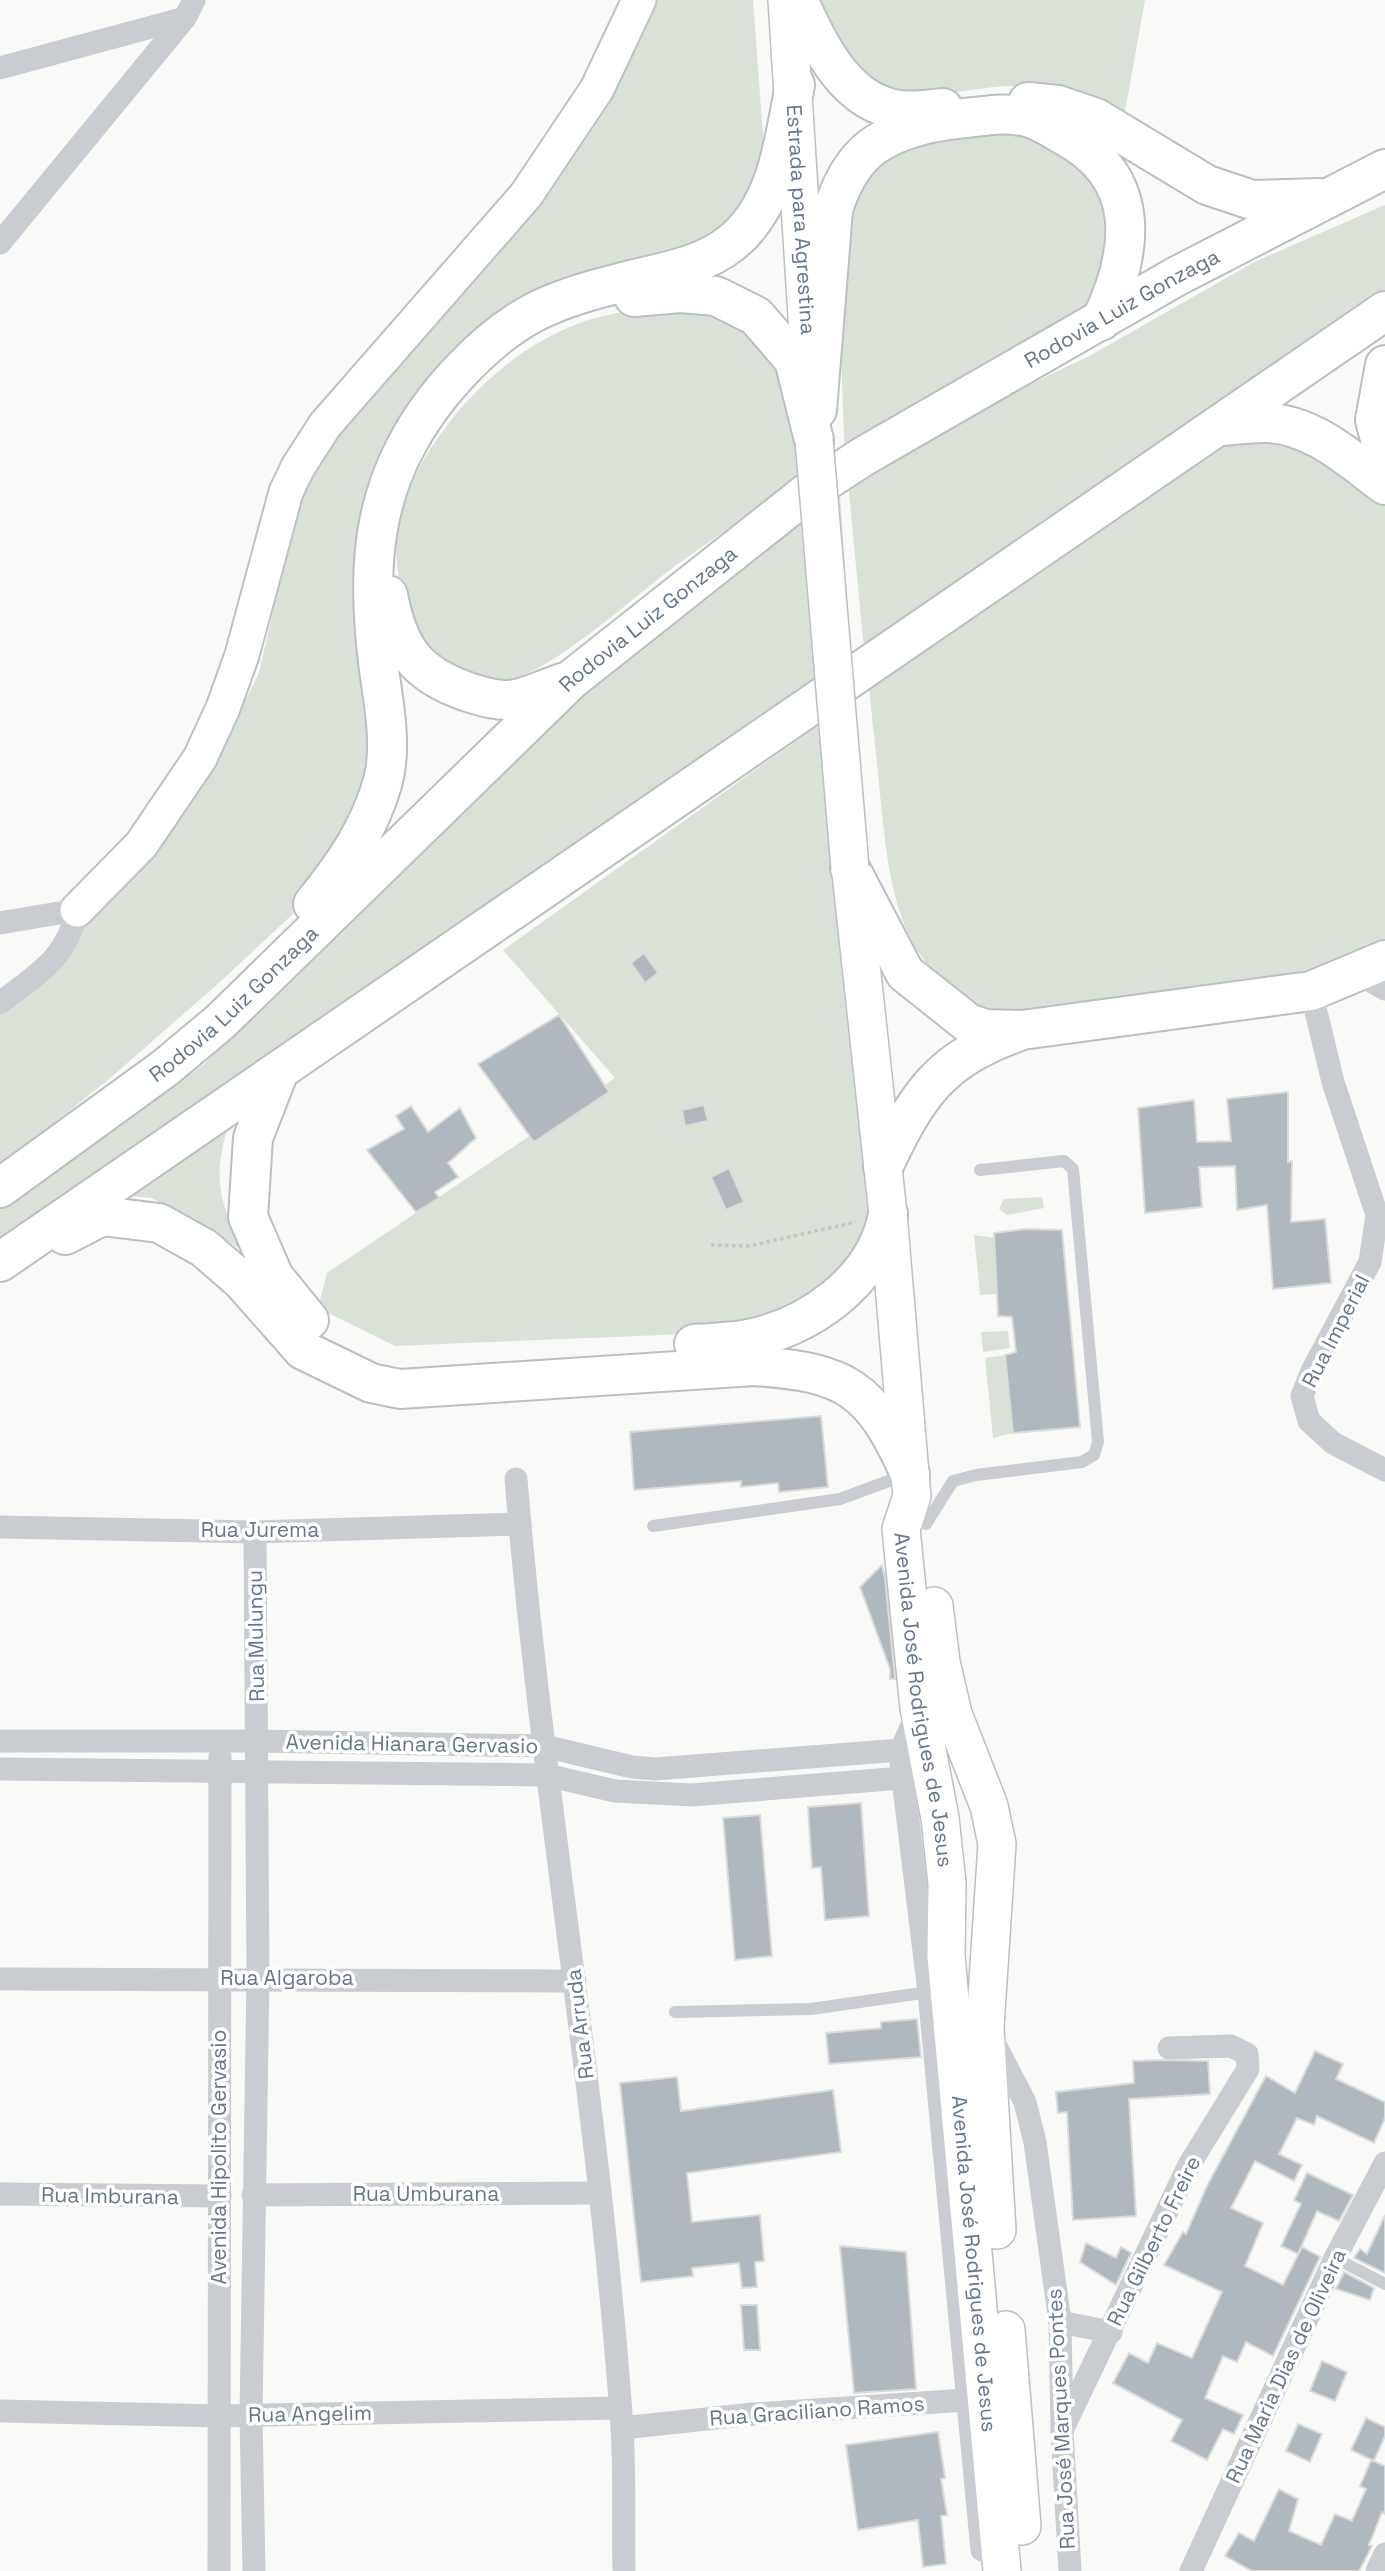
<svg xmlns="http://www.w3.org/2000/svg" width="1385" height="2571" font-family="'Space Grotesk',sans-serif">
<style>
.green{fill:#dae2d8}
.building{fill:#afb7bf;stroke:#dbdcd9;stroke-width:2}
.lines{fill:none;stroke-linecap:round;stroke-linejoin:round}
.secondary-casing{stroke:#bdc1c7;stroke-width:37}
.primary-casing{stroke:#bcbfc4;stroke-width:40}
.highway-casing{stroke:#bbbec2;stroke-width:42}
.path{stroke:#c2c4c7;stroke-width:3.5;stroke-dasharray:3.5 3.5;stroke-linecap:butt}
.lane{stroke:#c9ccd1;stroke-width:12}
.street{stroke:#c9ccd1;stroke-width:23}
.secondary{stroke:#fff;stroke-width:33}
.primary{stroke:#fff;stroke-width:37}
.highway{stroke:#fff;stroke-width:38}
.primary-bridge-casing{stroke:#bcbfc4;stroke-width:40;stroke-linecap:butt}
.primary-bridge{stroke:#fff;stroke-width:37}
.labels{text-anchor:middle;stroke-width:7;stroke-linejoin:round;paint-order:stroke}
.street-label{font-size:21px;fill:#66768b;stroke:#fff}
</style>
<rect width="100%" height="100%" fill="#f9faf7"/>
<!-- green -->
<g class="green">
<path d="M655,0H753L765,162L733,233L510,312L379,475L374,772L340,858L293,914L220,982L108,1080L0,1166V1012L202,788L259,673L277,594L282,536L330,433L583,136L624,73Z"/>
<path d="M819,0H1145L1125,112C1088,98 1050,86 1010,86C987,86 918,100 902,95C865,83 833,35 819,0Z"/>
<path d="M1024,119L1115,193L1096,315L845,463L837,252L864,159Z"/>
<path d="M1385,205V291L1083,497L865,660L847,472L1093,354L1256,261Z"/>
<path d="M718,305L786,363L802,479C760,508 716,536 675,566C639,593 551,672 511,679C487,683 433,669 420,648C416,641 414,631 411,623C393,576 389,527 413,480C444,417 499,359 563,330C612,307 665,307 718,305Z"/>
<path d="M1278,434L1385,491V949L1308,985L1007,1017C902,980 891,902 881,804C877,761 872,719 868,677L1228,440Z"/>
<path d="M839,480L852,669L0,1252V1209L204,1064L522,747L621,654Z"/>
<path d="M824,721L868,1183L866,1231L827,1295L737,1332L395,1346L318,1308L327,1273L615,1078L503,950Z"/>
<path d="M232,1112C213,1176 216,1187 240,1249L194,1218L151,1198L106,1194Z"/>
<path d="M1042,1197L1044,1208L1007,1215L999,1209L1004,1199Z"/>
<path d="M974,1235L995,1238L997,1294L980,1295Z"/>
<path d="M1008,1331L1010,1348L983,1352L981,1332Z"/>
<path d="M1005,1355L1013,1433L993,1438L985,1358Z"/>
</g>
<!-- building -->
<g class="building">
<path d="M644,953L658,973L645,983L631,963Z"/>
<path d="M559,1015L609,1092L534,1142L478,1064Z"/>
<path d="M1288,1092V1162L1292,1161L1291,1222L1325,1219L1331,1283L1273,1289L1267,1205L1237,1210L1235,1166L1199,1167L1202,1207L1145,1213L1138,1108L1194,1100L1197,1142L1231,1141L1227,1099Z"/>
<path d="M704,1105L708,1121L685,1126L682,1110Z"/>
<path d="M411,1106L428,1132L460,1108L476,1138L448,1163L458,1177L435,1192L439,1198L416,1212L367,1150L404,1129L396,1116Z"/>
<path d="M729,1168L744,1202L726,1210L711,1177Z"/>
<path d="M1025,1229L1062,1230L1080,1427L1013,1433L1005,1355L1016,1352L1012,1317L998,1316L994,1233Z"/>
<path d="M821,1416L828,1487L779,1492L778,1483L741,1487V1481L634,1490L630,1432Z"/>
<path d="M882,1565L885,1578L895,1679H890V1669L860,1587Z"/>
<path d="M861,1803L869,1916L825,1920L821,1867L812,1868L808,1807Z"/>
<path d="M760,1815L772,1956L735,1960L723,1818Z"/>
<path d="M917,2019L921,2057L829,2064L826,2033L881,2028V2022Z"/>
<path d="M1315,2051L1343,2064L1336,2079L1385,2102V2118L1374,2143L1317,2116L1314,2125L1297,2118L1279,2154L1302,2165L1294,2181L1255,2161L1231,2208L1263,2223L1245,2266L1283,2285L1302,2247L1320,2257L1273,2356L1246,2342L1237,2362L1223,2356L1205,2398L1243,2415L1234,2434L1223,2429L1207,2460L1171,2441L1182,2420L1113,2383L1129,2353L1148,2363L1157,2343L1192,2358L1222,2292L1164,2265L1183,2232L1186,2234L1207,2186L1266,2076L1295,2093Z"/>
<path d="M1162,2060L1208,2061L1210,2094L1129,2099L1136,2216L1073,2220L1067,2112L1058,2113L1056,2092L1134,2083L1133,2061Z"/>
<path d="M677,2077L681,2111L833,2090L841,2152L687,2173L692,2222L760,2215L764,2261L755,2262L757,2287L742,2288L739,2263L692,2268L693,2276L641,2282L620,2083Z"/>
<path d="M1307,2173L1353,2195L1339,2221L1317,2211L1298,2254L1281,2246L1301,2204L1294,2200Z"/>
<path d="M1385,2215V2273L1354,2258L1360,2249L1367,2254Z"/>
<path d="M1086,2243L1116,2258L1121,2247L1131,2253L1116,2285L1080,2262Z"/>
<path d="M840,2246L906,2252L916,2389L854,2393Z"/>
<path d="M1344,2272L1374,2288L1370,2300L1336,2289Z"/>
<path d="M741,2305H757L760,2350H744Z"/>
<path d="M1322,2361L1347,2372L1335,2401L1310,2391Z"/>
<path d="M1366,2418L1385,2427V2436L1374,2461L1351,2450Z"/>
<path d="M1298,2424L1322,2434L1310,2462L1286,2451Z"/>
<path d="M938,2432L945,2478L941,2479L947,2515L941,2516L946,2564L923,2567L918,2520L858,2530L846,2445Z"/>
<path d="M1371,2460L1385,2466V2514L1382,2512L1369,2545L1372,2546L1359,2571H1252L1225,2556L1239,2533L1254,2541L1279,2489L1298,2499L1289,2531L1321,2545L1335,2514L1352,2521L1366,2489L1360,2486Z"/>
</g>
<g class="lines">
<defs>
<path id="secondary" d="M77,910L141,845L200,758L223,708L242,655L286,492L298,467L325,425L526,195L597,89L639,0"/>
<g id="primary">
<path id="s1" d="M787,0L809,348"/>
<path id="s2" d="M851,873L888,1214L910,1474L912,1496L901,1529L919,1708L940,1818L947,1883L946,1956L1002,2571"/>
<path d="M934,1606L941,1662L953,1714L989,1806L997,1844L985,2027L997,2230"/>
<path d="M1006,2330L1022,2526"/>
</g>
<g id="highway">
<path d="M798,0C819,44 845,104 900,110C914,112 930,109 943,108"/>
<path d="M1028,102L1058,105L1096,118L1207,185L1252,200L1318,198"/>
<path d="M634,297L680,293L716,296L756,316L794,360L814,440"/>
<path d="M1385,365L1375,420L1385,458"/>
<path d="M817,410L833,210C839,190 849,169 864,154C886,132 927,122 957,119C978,117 1000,112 1021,116C1037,118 1051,128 1065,136C1143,178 1134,251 1101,321"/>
<path d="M1221,426C1235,425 1250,423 1265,423C1311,423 1350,459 1385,485"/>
<path d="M388,595C398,648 415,674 468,692C484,697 499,702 516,699C531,696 547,688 562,683"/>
<path d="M850,868L905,973L968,1023L985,1029L1022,1030L1311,991L1385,960"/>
<path d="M313,904C344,866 370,828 383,781C392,747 384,704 379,670C369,593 368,518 405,448C431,397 481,342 531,314C557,300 587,291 616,284C654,273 698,269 730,244C778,207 784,140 795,85"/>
<path d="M279,1071L253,1138L248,1217L274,1277L309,1320"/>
<path d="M883,1167C917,1095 939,1060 1017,1032"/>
<path id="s3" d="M0,1188L165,1068L220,1022L572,679L807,493L864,456L1177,276L1385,169"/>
<path d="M65,1235L102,1216L159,1223L204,1248L242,1281L303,1350L371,1383L400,1389L754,1366C846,1372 872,1388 910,1474"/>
<path d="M0,1262L1385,311"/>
<path d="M694,1344C710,1343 727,1342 743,1340C808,1329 876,1281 888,1214"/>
</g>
</defs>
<!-- secondary casing -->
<use href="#secondary" class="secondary-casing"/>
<!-- primary casing -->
<use href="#primary" class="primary-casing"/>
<!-- highway casing -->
<use href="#highway" class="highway-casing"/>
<!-- path -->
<path class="path" d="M711,1245L749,1246L856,1222"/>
<!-- lane -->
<g class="lane">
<path d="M926,1524L953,1481L976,1475L1082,1462L1094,1455L1098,1442L1073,1169L1064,1161L980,1170"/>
<path d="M653,1526L840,1499L905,1475"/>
<path d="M675,2012L811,2009L929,1992L931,1989"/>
<path d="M1335,2258L1385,2284"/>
</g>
<!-- street -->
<g class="street">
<path d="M0,68L185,18"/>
<path d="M0,243L185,18L194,0"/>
<path d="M0,923L77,910C67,959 37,974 0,1003"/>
<path d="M1357,973L1385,989"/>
<path d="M1311,991L1333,1082L1377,1215L1370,1262L1312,1371L1302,1396L1309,1421L1333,1443L1385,1470"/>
<path d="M516,1479C542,1796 600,2110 622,2428C625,2475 623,2523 624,2571"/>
<path d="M0,1527L255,1532L520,1524"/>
<path d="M0,1741H257L544,1746L632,1767L655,1769L901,1750L918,1711"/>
<path d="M901,1763L929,1992L982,2550"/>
<path d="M0,1769L546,1775L615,1791L692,1795L902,1778L929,1752"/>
<path d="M0,1979L575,1981"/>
<path d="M992,2039L1025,2102L1035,2142L1060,2322L1062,2431L1070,2571"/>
<path d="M0,2194L220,2196"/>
<path d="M253,2195L599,2193"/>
<path d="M1060,2322L1111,2332"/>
<path d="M0,2411L221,2416L620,2408"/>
<path d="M1064,2426L1189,2165L1248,2069L1247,2054L1231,2046L1169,2048"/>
<path d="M622,2428L753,2414L967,2400L974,2412"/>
<path d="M219,2571L220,1757"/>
<path d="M254,2571L251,2416L258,1978L255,1532"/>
<path d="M1191,2571L1335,2258L1385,2163"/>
<path d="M1377,2571L1385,2554"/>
</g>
<!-- secondary -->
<use href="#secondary" class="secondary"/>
<!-- primary -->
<use href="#primary" class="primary"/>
<!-- highway -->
<use href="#highway" class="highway"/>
<defs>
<path id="primary-bridge" d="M814,440L850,868"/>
</defs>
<!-- primary-bridge casing -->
<use href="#primary-bridge" class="primary-bridge-casing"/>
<!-- primary-bridge -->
<use href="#primary-bridge" class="primary-bridge"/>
</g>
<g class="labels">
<!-- street labels -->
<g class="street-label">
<text dy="7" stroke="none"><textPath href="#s1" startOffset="220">Estrada para Agrestina</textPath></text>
<text dy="7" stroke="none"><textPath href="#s3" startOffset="1432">Rodovia Luiz Gonzaga</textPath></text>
<text dy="7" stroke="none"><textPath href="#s3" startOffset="864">Rodovia Luiz Gonzaga</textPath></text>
<text dy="7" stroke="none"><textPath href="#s3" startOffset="298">Rodovia Luiz Gonzaga</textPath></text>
<text transform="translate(1336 1331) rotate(-63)" y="7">Rua Imperial</text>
<text x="260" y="1537">Rua Jurema</text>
<text transform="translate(256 1636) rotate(-91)" y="7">Rua Mulungu</text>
<text dy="7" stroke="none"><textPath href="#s2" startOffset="833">Avenida José Rodrigues de Jesus</textPath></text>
<text transform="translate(412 1744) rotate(1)" y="7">Avenida Hianara Gervasio</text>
<text x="287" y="1985">Rua Algaroba</text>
<text transform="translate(580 2024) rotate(-97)" y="7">Rua Arruda</text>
<text transform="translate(219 2157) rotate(-90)" y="7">Avenida Hipolito Gervasio</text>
<text x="426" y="2201">Rua Umburana</text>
<text transform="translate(110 2196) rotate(1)" y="7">Rua Imburana</text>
<text transform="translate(1154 2241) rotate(-64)" y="7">Rua Gilberto Freire</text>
<text dy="7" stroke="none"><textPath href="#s2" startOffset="1400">Avenida José Rodrigues de Jesus</textPath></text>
<text transform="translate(1286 2366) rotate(-65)" y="7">Rua Maria Dias de Oliveira</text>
<text transform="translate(817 2411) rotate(-4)" y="7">Rua Graciliano Ramos</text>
<text transform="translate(310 2414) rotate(-1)" y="7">Rua Angelim</text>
<text transform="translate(1061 2419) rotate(-93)" y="7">Rua José Marques Pontes</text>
</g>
</g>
</svg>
